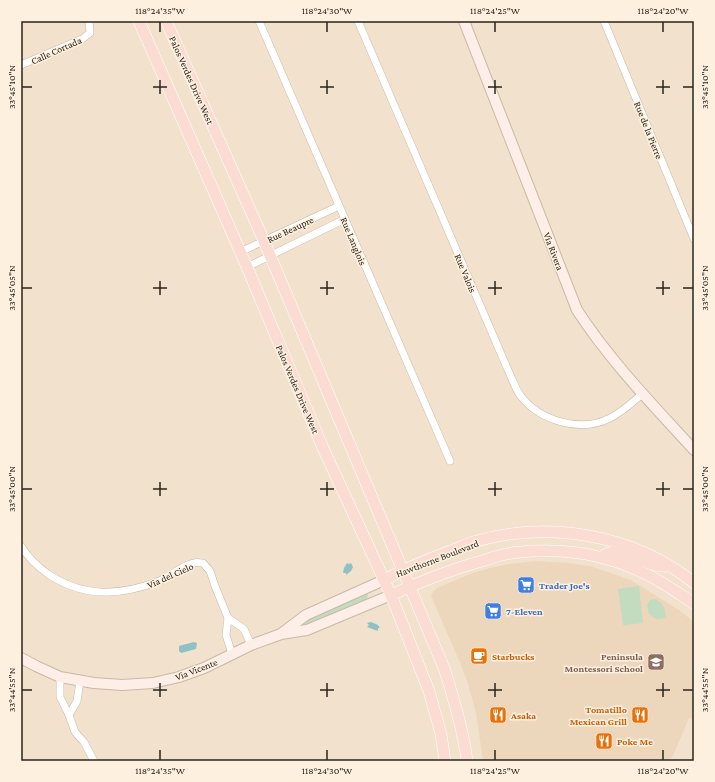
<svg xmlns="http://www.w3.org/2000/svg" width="715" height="782" font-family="'Crimson Pro',serif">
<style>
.built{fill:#ecd7bc}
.green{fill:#c3dbbf}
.water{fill:#8fc1c4}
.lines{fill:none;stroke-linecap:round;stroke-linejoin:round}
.street-casing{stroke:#c8b9a5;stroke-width:8}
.secondary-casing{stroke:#c8b9a5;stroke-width:12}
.primary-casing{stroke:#fff;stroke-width:12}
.street{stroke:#fff;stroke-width:7}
.secondary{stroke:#fdeee8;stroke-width:10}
.primary{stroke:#fadcd2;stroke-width:11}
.ticks{fill:none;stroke:#2a241c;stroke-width:1.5}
.labels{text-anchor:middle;stroke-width:3;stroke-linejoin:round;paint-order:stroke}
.street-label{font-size:10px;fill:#2a241c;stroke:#fdf0df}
.shop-label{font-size:10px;font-weight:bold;fill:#366cbe;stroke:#fdf0df;text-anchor:start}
.food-label{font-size:10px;font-weight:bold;fill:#c56008;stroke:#fdf0df;text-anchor:start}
.education-label{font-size:10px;font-weight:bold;fill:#785e54;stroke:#fdf0df;text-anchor:end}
.neatline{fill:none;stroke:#2a241c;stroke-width:1.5}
.ticks-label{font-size:10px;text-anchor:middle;fill:#2a241c}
</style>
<rect width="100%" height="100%" fill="#f2e2cd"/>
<!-- built -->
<path class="built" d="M536,561L568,563L590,566L631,580L679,610L694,622V720L689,718L673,756L668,761H483L476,713L468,684L461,665L431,596L433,592L437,588L470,574L490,568L509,564Z"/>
<!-- green -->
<g class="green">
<path d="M639,586L643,623L623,625L618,589Z"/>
<path d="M366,593L368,595L367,599L318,620L296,628L295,625Z"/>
<path d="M656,599C664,604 665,609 666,618L656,619L649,614L647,605L650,600Z"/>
</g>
<!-- water -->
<g class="water">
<path d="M347,563L349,564L351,563L353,567L351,571L346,575V573H343L344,568Z"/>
<path d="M371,622L378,625L380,628H378V631L367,627L369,625L367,623Z"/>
<path d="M194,642L197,643L196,649L181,653L179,651V646Z"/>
</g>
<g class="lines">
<defs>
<g id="street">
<path d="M259,21L450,461"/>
<path d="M358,21L508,370C512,378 515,388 520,395C539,421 581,433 610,418C622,412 632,403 642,394"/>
<path d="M604,21L694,239"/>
<path d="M21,65L82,39L90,33L89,21"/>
<path d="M240,252L339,206"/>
<path d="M247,267L345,219"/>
<path d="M21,546C28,558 37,566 48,574C84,598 120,596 159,581C169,577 184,564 194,563C197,562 200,563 203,563L210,571L215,586L228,618L226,635L232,654"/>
<path d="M228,618L244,629L251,645"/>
<path d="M60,677V697L69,715L75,732L84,742L94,761"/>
<path d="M69,715L77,701L80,681"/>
</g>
<g id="secondary">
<path d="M464,21L577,310C610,361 653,405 694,450"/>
<path d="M282,633L306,615L384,580"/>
<path d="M21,658L36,666L60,677L94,683L122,685L153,683L179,677L204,668L251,645L281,634L307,630L391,595"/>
</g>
<g id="primary">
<path d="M139,21L247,267L323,448L391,595L429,691L441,734L445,761"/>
<path d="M166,21L264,241L444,668C454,699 463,729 467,761"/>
<path d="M602,557C620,541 645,569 668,566"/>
<path d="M384,580C405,569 426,560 448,552C456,549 465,545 473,542C547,520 634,534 694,583"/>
<path d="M391,595C421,581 453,569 485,560C496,556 508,553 520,552C576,547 625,558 672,589C679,594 687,598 694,604"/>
</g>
</defs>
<!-- street casing -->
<use href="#street" class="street-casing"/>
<!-- secondary casing -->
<use href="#secondary" class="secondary-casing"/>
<!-- primary casing -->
<use href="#primary" class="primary-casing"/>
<!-- street -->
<use href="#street" class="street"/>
<!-- secondary -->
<use href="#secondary" class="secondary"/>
<!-- primary -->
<use href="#primary" class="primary"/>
</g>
<!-- ticks -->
<path class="ticks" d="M160,22V32M327,22V32M495,22V32M663,22V32M160,80V94M327,80V94M495,80V94M663,80V94M22,87H32M153,87H167M320,87H334M488,87H502M656,87H670M683,87H693M160,281V295M327,281V295M495,281V295M663,281V295M22,288H32M153,288H167M320,288H334M488,288H502M656,288H670M683,288H693M160,482V496M327,482V496M495,482V496M663,482V496M22,489H32M153,489H167M320,489H334M488,489H502M656,489H670M683,489H693M160,683V697M327,683V697M495,683V697M663,683V697M22,690H32M153,690H167M320,690H334M488,690H502M656,690H670M683,690H693M160,750V760M327,750V760M495,750V760M663,750V760"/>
<!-- icons -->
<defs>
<symbol id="supermarket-square" viewBox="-11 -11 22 22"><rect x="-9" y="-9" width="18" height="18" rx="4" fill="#3f7fe0" stroke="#fdf0df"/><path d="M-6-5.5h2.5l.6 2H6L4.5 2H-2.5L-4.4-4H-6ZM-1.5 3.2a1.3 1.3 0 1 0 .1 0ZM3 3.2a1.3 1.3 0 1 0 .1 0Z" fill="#fff"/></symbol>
<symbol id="cafe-square" viewBox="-11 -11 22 22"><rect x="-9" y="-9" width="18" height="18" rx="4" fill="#e8710a" stroke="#fdf0df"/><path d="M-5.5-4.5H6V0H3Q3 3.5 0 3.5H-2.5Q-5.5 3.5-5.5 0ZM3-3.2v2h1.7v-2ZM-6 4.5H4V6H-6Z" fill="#fff"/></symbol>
<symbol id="school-square" viewBox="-11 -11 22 22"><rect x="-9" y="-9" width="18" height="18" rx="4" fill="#8d6e63" stroke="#fdf0df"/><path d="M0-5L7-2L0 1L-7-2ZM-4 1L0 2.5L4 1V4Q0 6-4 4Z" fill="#fff"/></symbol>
<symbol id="restaurant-square" viewBox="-11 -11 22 22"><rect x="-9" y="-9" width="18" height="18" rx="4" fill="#e8710a" stroke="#fdf0df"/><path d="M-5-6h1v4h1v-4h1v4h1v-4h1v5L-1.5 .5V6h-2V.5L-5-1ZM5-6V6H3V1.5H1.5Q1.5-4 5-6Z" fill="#fff"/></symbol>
</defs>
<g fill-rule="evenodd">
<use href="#supermarket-square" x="516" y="575" width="20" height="20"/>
<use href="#supermarket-square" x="483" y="601" width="20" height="20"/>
<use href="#cafe-square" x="469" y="646" width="20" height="20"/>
<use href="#school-square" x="646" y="652" width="20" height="20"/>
<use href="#restaurant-square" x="488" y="705" width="20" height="20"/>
<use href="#restaurant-square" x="630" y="705" width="20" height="20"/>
<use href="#restaurant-square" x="594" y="731" width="20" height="20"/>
</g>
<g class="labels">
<!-- street labels -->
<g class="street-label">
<text transform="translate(56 50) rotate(-24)" y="4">Calle Cortada</text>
<text transform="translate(192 80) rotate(66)" y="4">Palos Verdes Drive West</text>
<text transform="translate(649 130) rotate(68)" y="4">Rue de la Pierre</text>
<text transform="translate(290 229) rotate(-25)" y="4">Rue Beaupre</text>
<text transform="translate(354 241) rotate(67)" y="4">Rue Langlois</text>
<text transform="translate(554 251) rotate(69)" y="4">Via Rivera</text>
<text transform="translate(466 273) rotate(67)" y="4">Rue Valois</text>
<text transform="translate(298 389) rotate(67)" y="4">Palos Verdes Drive West</text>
<text transform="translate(437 558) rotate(-21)" y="4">Hawthorne Boulevard</text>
<text transform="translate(170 575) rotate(-24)" y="4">Via del Cielo</text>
<text transform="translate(196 669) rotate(-21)" y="4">Via Vicente</text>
</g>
<!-- shop labels -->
<g class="shop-label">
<text x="539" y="589">Trader Joe's</text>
<text x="506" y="615">7-Eleven</text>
</g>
<!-- food labels -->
<g class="food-label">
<text x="492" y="660">Starbucks</text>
<text x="627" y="713" text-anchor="end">Tomatillo<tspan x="627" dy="12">Mexican Grill</tspan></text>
<text x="511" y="719">Asaka</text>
<text x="617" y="745">Poke Me</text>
</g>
<!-- education labels -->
<g class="education-label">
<text x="643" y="660">Peninsula<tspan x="643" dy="12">Montessori School</tspan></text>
</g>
</g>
<!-- border -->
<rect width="715" height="782" fill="none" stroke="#fdf0df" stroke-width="44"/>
<rect x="22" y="22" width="671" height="738" class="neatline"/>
<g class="ticks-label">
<text x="160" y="14">118°24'35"W</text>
<text x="327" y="14">118°24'30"W</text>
<text x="495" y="14">118°24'25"W</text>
<text x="663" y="14">118°24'20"W</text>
<text transform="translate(11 87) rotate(-90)" y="4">33°45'10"N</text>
<text transform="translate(704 87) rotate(-90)" y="4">33°45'10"N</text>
<text transform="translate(11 288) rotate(-90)" y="4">33°45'05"N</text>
<text transform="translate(704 288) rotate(-90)" y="4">33°45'05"N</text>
<text transform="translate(11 489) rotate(-90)" y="4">33°45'00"N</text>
<text transform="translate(704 489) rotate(-90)" y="4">33°45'00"N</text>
<text transform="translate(11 690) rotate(-90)" y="4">33°44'55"N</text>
<text transform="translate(704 690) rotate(-90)" y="4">33°44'55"N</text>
<text x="160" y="774">118°24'35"W</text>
<text x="327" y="774">118°24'30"W</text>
<text x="495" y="774">118°24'25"W</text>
<text x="663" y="774">118°24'20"W</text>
</g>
</svg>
